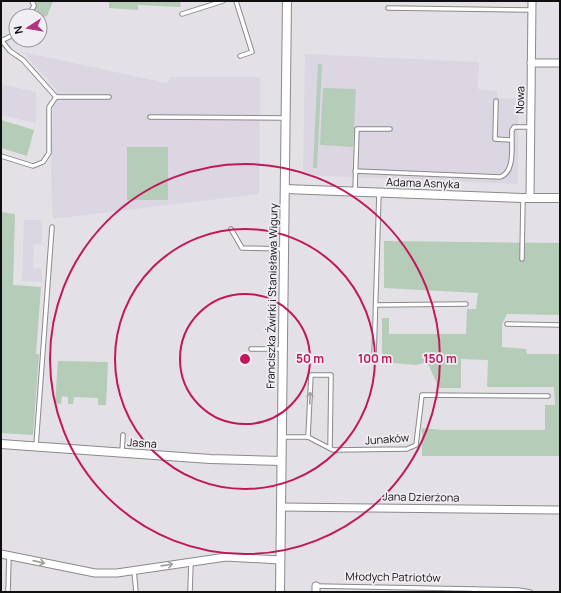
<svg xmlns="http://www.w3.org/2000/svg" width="561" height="593" font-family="Manrope,sans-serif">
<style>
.built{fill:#dbd6e2}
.green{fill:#b4ccb8}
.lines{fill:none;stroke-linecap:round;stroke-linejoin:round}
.service-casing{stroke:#8b898d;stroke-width:5.5}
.minor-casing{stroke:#8b898d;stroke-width:9}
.tertiary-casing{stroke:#8b898d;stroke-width:10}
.service{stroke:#fff;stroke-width:3.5}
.minor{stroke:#fff;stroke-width:7}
.tertiary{stroke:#fff;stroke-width:8}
.oneway{stroke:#9f9f9f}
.ring{fill:none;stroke:#c2185b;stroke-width:2}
.labels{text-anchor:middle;stroke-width:3.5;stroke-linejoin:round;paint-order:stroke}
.street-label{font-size:11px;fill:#0f0f10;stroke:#f0eef3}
.centre{fill:#c2185b;stroke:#f0eef3;stroke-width:2}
.ring-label{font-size:12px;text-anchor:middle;font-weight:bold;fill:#c2185b;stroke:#f0eef3;stroke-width:3.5;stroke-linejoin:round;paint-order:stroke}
</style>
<rect width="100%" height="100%" fill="#e3e1e5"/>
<!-- built -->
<g class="built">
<path d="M23,52L166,83L169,81L170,77H260L259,194L53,219L51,174L53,105L57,90Z"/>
<path d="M305,54L479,62L478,89L497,91L498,98L518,99V184L303,175Z"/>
<path d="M1,84L36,92V123L1,115Z"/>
<path d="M24,220H42V244H34L33,268L42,269V282L22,281Z"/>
</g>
<!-- green -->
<g class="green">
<path d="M37,1H53L47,16L40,18V16H29Z"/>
<path d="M109,1H180L181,7L138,5V10L109,8Z"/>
<path d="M318,64H322L317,168H313Z"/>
<path d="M323,88L356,89L353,147L320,145Z"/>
<path d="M1,120L34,130L27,156L1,148Z"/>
<rect x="127" y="147" width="41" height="53"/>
<path d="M1,212L15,214L13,285L41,287L36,354H39L33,435L1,433Z"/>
<path d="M384,241L560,243V315L507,314L502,324V347L526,349L527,354H560V456H422V428L442,430H545V405H555L554,387H487L488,360L461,359V388H439L427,362L416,365L382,362V318H389V334H466L467,309H476L478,293L384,288Z"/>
<path d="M58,361L108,362L106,405H98V398L74,397L73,404H68V397L62,396L61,404L55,403Z"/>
</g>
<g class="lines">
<defs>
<g id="service">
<path d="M236,1L252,52L240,56"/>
<path d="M388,8L532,10"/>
<path d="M182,14L223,1"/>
<path d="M28,16L34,6L32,1"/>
<path d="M1,41L13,35L16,31"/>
<path d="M2,41L10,51L23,60L56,97H109"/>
<path d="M496,101L495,139L511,140"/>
<path d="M150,117L285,118"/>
<path d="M1,156L33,166L43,162L49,153V107L56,97"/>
<path d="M355,171L500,177C516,172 511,144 512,130L514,127H530"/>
<path d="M355,191L357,129H390"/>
<path d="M231,229L242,248L284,249"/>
<path d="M522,259L523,198"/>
<path d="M376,305L466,304"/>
<path d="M507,324L560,325"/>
<path d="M251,349H283"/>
<path d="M374,357L379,193"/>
<path d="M282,437H308L333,450L407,449L416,445L422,395L548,396"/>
<path d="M308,437L311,375H331L330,448"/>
<path d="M36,446L52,227"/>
<path d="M122,452L123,435"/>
<path d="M134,570L136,592"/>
<path d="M316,586L473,589L475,592"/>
<path d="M473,589L518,590L530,592"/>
<path d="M8,592L9,556"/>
<path d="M190,592L191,562"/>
</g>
<g id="minor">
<path d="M531,63H560"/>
<path d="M530,198L532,1"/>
<path d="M281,507L560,510"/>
<path d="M1,554L95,573H117L226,557L280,560"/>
<path d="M316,592V586"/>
</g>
<g id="tertiary">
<path d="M285,189L523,198H560"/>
<path d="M1,444L210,459L281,461"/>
<path d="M280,592L287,1"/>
</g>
</defs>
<!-- service casing -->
<use href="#service" class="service-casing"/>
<!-- minor casing -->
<use href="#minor" class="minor-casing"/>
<!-- tertiary casing -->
<use href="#tertiary" class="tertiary-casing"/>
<!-- service -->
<use href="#service" class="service"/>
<!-- minor -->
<use href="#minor" class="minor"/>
<!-- tertiary -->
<use href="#tertiary" class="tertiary"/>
</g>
<!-- one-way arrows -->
<defs><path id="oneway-shaft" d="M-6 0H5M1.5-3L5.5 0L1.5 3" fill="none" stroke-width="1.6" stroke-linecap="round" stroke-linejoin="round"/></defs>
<g class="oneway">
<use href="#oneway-shaft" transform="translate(310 398) rotate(-88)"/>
<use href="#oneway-shaft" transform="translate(39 562) rotate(13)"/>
<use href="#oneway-shaft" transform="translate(167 565) rotate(-8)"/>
</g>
<!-- distance rings -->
<g class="ring">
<circle cx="245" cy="359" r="65"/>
<circle cx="245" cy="359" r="130"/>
<circle cx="245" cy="359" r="195"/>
</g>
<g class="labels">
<!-- street labels -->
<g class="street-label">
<text transform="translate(520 100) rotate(-89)" y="4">Nowa</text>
<text transform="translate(423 183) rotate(2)" y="4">Adama Asnyka</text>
<text transform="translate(272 296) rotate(-89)" y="4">Franciszka Żwirki i Stanisława Wigury</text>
<text transform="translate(387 439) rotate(-4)" y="4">Junaków</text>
<text transform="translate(142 443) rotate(4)" y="4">Jasna</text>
<text transform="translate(421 497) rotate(1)" y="4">Jana Dzierżona</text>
<text transform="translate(393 577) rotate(1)" y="4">Młodych Patriotów</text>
</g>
</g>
<circle cx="245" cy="359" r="6" class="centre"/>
<g class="ring-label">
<text x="310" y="363">50 m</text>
<text x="375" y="363">100 m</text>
<text x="440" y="363">150 m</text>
</g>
<!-- border -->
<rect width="561" height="593" fill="none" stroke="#0f0f10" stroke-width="4"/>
<!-- north arrow -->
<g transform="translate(28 28) rotate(258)"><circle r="19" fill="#f0eef3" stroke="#969598"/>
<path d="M0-3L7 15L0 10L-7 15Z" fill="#b03281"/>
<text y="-6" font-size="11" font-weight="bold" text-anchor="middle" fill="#0f0f10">N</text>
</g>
</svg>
